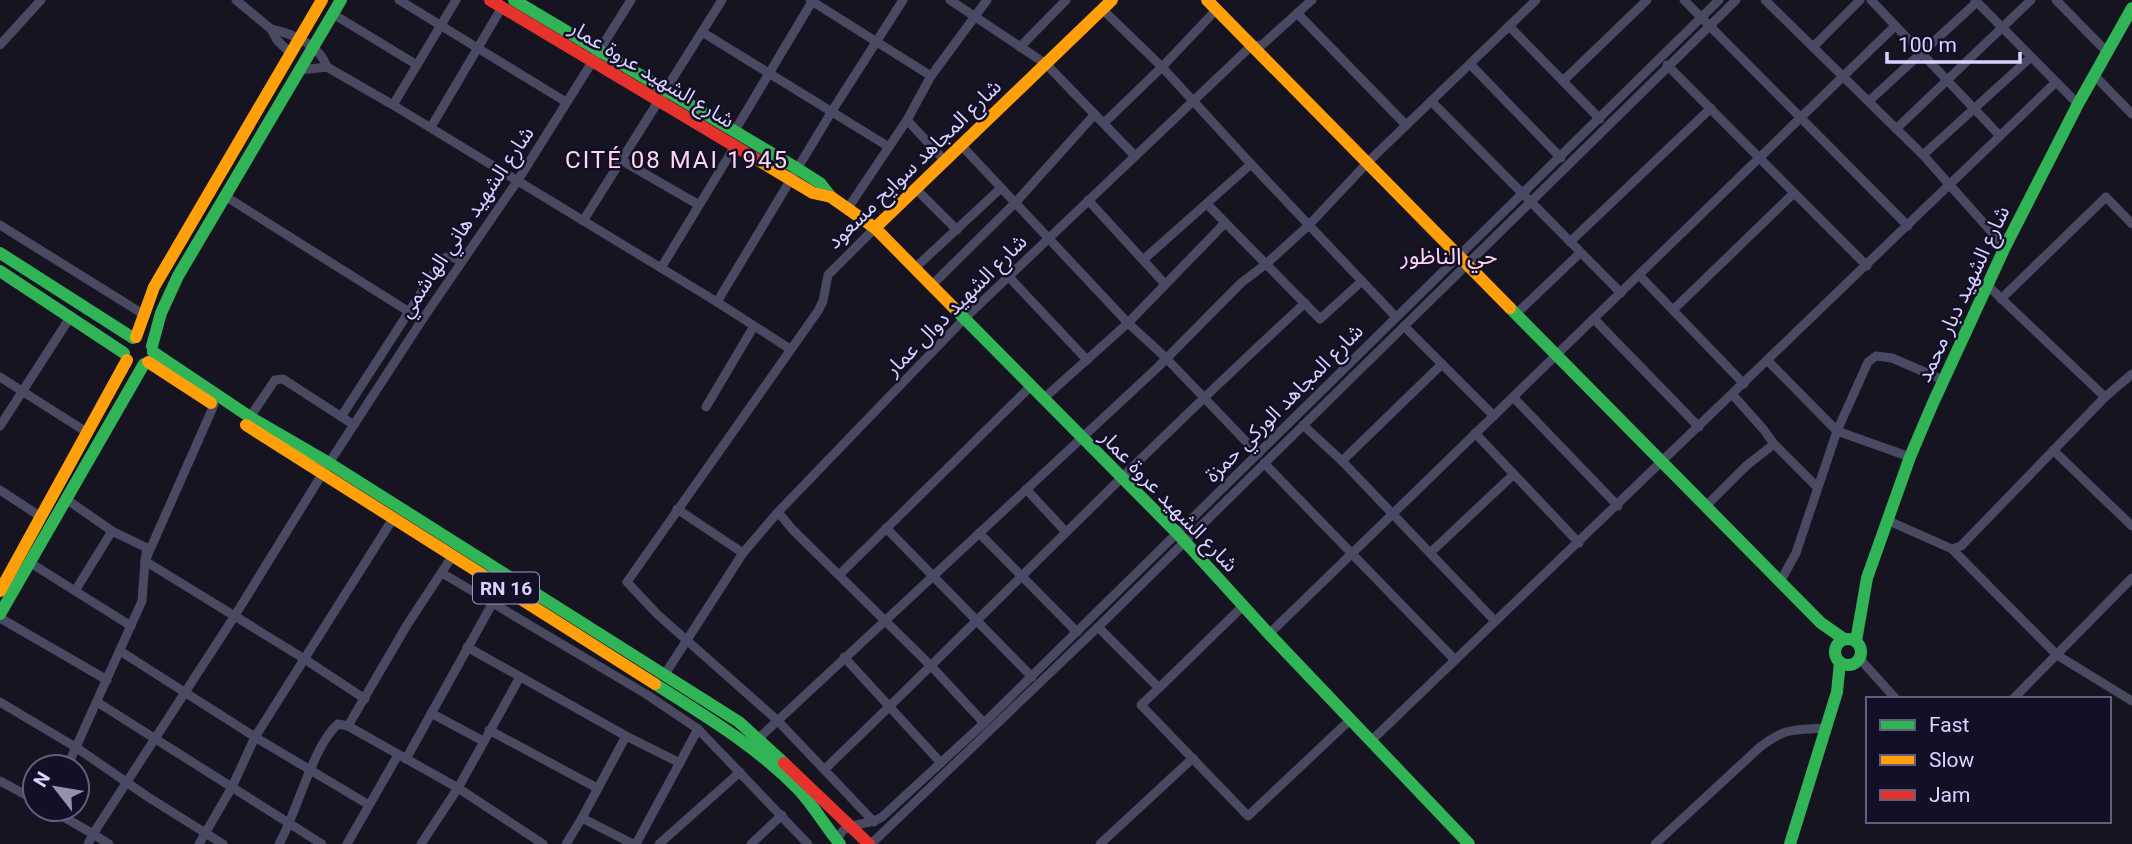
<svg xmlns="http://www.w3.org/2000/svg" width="2132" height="844" font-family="Roboto,'Noto Sans Arabic',sans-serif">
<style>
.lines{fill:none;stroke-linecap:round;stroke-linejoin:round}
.street{stroke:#4a4962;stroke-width:9}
.fast{stroke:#30b455;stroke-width:12}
.slow{stroke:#ff9f0a;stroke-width:12}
.jam{stroke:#e5322d;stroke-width:12}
.labels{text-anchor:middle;stroke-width:5;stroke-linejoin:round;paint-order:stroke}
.shield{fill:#130f26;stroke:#9e99be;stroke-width:2}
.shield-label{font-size:19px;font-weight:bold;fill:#d9d4ff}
.street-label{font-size:21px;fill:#d9d4ff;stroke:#130f26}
.neighbourhood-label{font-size:23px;fill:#ffd6f0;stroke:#130f26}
.quarter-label{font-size:24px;letter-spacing:2px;fill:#ffd6f0;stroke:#130f26}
</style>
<rect width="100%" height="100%" fill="#161421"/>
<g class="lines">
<!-- street -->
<g class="street">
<path d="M236,0L271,29L277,40L290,53"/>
<path d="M399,0L566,102"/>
<path d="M810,0L931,76"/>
<path d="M950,0L1046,64L1135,156"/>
<path d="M1684,0L1908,226"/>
<path d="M1765,0L1923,155L2005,247"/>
<path d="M1871,0L2000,136"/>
<path d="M1975,0L2078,104"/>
<path d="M2056,0L2107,52"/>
<path d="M1102,9L1162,67L1251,164L1396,317"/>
<path d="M1297,13L1406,125"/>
<path d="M333,14L417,65"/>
<path d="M1509,26L1600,119"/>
<path d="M271,29C293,34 319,44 327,67"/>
<path d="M702,32L889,147"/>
<path d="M0,45L41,0"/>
<path d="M1020,47L1066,0"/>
<path d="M1813,47L1860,0"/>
<path d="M1470,64L1561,158"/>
<path d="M1667,65L1867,266"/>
<path d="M300,70L327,67L393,105L717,302L790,349"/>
<path d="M2094,75L2132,114"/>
<path d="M1563,81L1647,0"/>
<path d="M1431,101L1621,293"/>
<path d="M1869,101L1977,2"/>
<path d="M393,105L456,0"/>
<path d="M907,120L945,161"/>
<path d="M1104,123L1162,67L1216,10"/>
<path d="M431,127L502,7"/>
<path d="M1896,129L2031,0"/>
<path d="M734,132L813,0"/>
<path d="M961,145L1128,323L1165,357L1258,454"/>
<path d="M1923,155L2031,57"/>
<path d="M621,160L699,205"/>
<path d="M916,189L957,230"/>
<path d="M225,196L422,320"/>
<path d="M1088,200L1165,284"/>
<path d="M1207,204L1320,319L1362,281"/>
<path d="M848,208L907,120L931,76L987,0"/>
<path d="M583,221L722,0"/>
<path d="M0,225L143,314"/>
<path d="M1570,242L1711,108"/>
<path d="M1143,260L1251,164"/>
<path d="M661,268L735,146"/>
<path d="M915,268L1001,188"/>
<path d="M1008,276L1087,360"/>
<path d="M1640,276L1744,384"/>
<path d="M932,285L1016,202L1095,114"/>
<path d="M1987,285L2105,397"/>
<path d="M2001,299L2106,197L2132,224"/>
<path d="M717,302L832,111L903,0"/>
<path d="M1673,310L1794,193"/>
<path d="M1516,314L1580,253"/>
<path d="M1594,319L1699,427"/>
<path d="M1404,326L1494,416"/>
<path d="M1768,361L1837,431L1910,457"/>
<path d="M0,377L88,433"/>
<path d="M1514,398L1618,506"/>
<path d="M1043,399L1128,323L1225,223"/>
<path d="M706,407L754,326"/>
<path d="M250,417L275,380L283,379L354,425"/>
<path d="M341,417L443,259L449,256L462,261"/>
<path d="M1303,425L1342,461L1495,621"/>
<path d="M0,426L71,316"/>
<path d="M1475,433L1579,543"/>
<path d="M1774,444L1817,487"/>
<path d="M2053,450L2132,526"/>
<path d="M1342,461L1442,364"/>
<path d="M1264,463L1455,660"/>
<path d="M1026,489L1066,532"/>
<path d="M0,490L41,517"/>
<path d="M66,499L112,531L147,548L145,561L303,658L365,699"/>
<path d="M1705,507L1746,466L1774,444L1764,430L1733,395"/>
<path d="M677,509L743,553"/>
<path d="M778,512L792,529L932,667L984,723"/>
<path d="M1889,521L1952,549L1961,546L2105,397L2132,374"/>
<path d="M886,528L1032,677"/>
<path d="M979,533L1077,632"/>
<path d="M1952,549L2057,655L2132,701"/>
<path d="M1430,553L1514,474"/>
<path d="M453,555L407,625L348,726L458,788L543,844"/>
<path d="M29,562L131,626"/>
<path d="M442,573L646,694L698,729L808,844"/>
<path d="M839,575L1031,386"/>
<path d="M1780,582L1796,553L1837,431L1868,362L1876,356L1892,358L1943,380"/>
<path d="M75,591L112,531"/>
<path d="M0,618L107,680"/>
<path d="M1098,627L1159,688L1243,606"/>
<path d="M1269,634L1895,26"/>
<path d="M467,647L626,736L680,763"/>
<path d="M120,651L255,737L369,805"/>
<path d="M844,657L941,763"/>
<path d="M1859,658L1896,699"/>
<path d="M665,674L743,553L778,512L964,319L1251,46L1262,45L1312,0"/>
<path d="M1159,688L1141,705L1248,816L1351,719"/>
<path d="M2013,699L2132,578"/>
<path d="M0,702L77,748L148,797L223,844"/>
<path d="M97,702L322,844"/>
<path d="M431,713L483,741"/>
<path d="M489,730L597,788"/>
<path d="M759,738L1158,367L1241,283L1266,264L1309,225L1368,162L1536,0"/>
<path d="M1372,740L2056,82"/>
<path d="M406,759L502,586"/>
<path d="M67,767L142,601L145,561L214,405"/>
<path d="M825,769C986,614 1141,454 1305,303"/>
<path d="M0,781L35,800"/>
<path d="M50,809L93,834L234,617L329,463L422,320L518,180L631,0"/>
<path d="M582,818L626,736"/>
<path d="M874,822L777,720L657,614L627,582L818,311L823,301L828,275L875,228"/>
<path d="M837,842C842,819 866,828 882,817L984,723L1719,0"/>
<path d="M88,844L93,834L109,844"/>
<path d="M199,844L232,787L255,737L394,517"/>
<path d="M279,844C297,813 313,745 338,724L348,726"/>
<path d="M347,844L398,755"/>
<path d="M421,844L458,788L520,677"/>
<path d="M566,844L582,818L633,844"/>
<path d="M636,844L698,729"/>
<path d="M659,844L740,772"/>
<path d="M751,844L782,815"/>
<path d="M871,844L1098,627L1736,0"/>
<path d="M1100,844L1193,758"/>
<path d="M1655,844L1760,747C1787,727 1793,730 1825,728"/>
</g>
<!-- fast -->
<g class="fast">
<path d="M514,0L798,169L820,183L831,197"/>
<path d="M0,253L133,338"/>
<path d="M0,271L124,353"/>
<path d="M953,307L1177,533L1269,634L1469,844"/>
<path d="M1510,308L1821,623L1844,639"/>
<path d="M152,346L161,313L178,276L341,0"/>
<path d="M153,352L250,417L329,463L739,722L784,763"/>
<path d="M0,614L144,364"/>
<circle cx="1848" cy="652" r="13"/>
<path d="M1856,641L1867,578L1910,457L1933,403L2005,247L2078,104L2132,8"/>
<path d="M655,684C705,716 756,746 798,789C814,806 825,826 840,844"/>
<path d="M1790,844L1837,692L1840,662"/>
</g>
<!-- slow -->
<g class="slow">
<path d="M1207,0L1510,308"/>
<path d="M758,160L813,193L831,197L875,228L953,307"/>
<path d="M875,228L1112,0"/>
<path d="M136,337L154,287L322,0"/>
<path d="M148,362L211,403"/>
<path d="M246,425L655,684"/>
<path d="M0,591L127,360"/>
</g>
<!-- jam -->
<g class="jam">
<path d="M490,0L758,160"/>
<path d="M784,763L869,844"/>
</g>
</g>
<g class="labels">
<!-- shield labels -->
<rect class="shield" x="473" y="572.5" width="66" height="31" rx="5"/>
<g class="shield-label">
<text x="506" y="595">RN 16</text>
</g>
<!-- street labels -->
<g class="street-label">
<text transform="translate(652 74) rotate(31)" y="7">شارع الشهيد عروة عمار</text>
<text transform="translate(914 164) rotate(-44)" y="7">شارع المجاهد سوايح مسعود</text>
<text transform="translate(466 222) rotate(-56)" y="7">شارع الشهيد هاني الهاشمي</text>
<text transform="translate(1963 294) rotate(-65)" y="7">شارع الشهيد دبار محمد</text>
<text transform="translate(956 305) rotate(-45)" y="7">شارع الشهيد دوال عمار</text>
<text transform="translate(1284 403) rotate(-45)" y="7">شارع المجاهد الوركي حمزة</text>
<text transform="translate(1169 501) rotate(46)" y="7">شارع الشهيد عروة عمار</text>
</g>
<!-- neighbourhood labels -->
<g class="neighbourhood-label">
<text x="1449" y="264">حي الناظور</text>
</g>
<!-- quarter labels -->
<g class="quarter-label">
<text x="677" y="168">CITÉ 08 MAI 1945</text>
</g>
</g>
<!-- legend -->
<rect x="1866" y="697" width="245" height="126" fill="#130f26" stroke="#625e7d" stroke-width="2"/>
<rect x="1880" y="720" width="35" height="10" fill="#30b455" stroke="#625e7d" stroke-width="2"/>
<text x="1929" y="732" font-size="21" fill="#d9d4ff">Fast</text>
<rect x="1880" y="755" width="35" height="10" fill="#ff9f0a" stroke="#625e7d" stroke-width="2"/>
<text x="1929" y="767" font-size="21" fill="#d9d4ff">Slow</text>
<rect x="1880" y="790" width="35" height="10" fill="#e5322d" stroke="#625e7d" stroke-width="2"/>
<text x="1929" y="802" font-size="21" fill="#d9d4ff">Jam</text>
<!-- north arrow -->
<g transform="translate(56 788) rotate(301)"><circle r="33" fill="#130f26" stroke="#625e7d" stroke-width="2"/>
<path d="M0-5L12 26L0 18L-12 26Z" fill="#9591b1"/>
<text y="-10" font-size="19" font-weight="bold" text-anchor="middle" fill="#d9d4ff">N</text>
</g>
<!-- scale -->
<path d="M1887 52v10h133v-10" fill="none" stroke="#d9d4ff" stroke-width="3.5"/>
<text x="1898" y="52" font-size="21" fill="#d9d4ff" stroke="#130f26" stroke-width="5" paint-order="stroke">100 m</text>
</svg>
